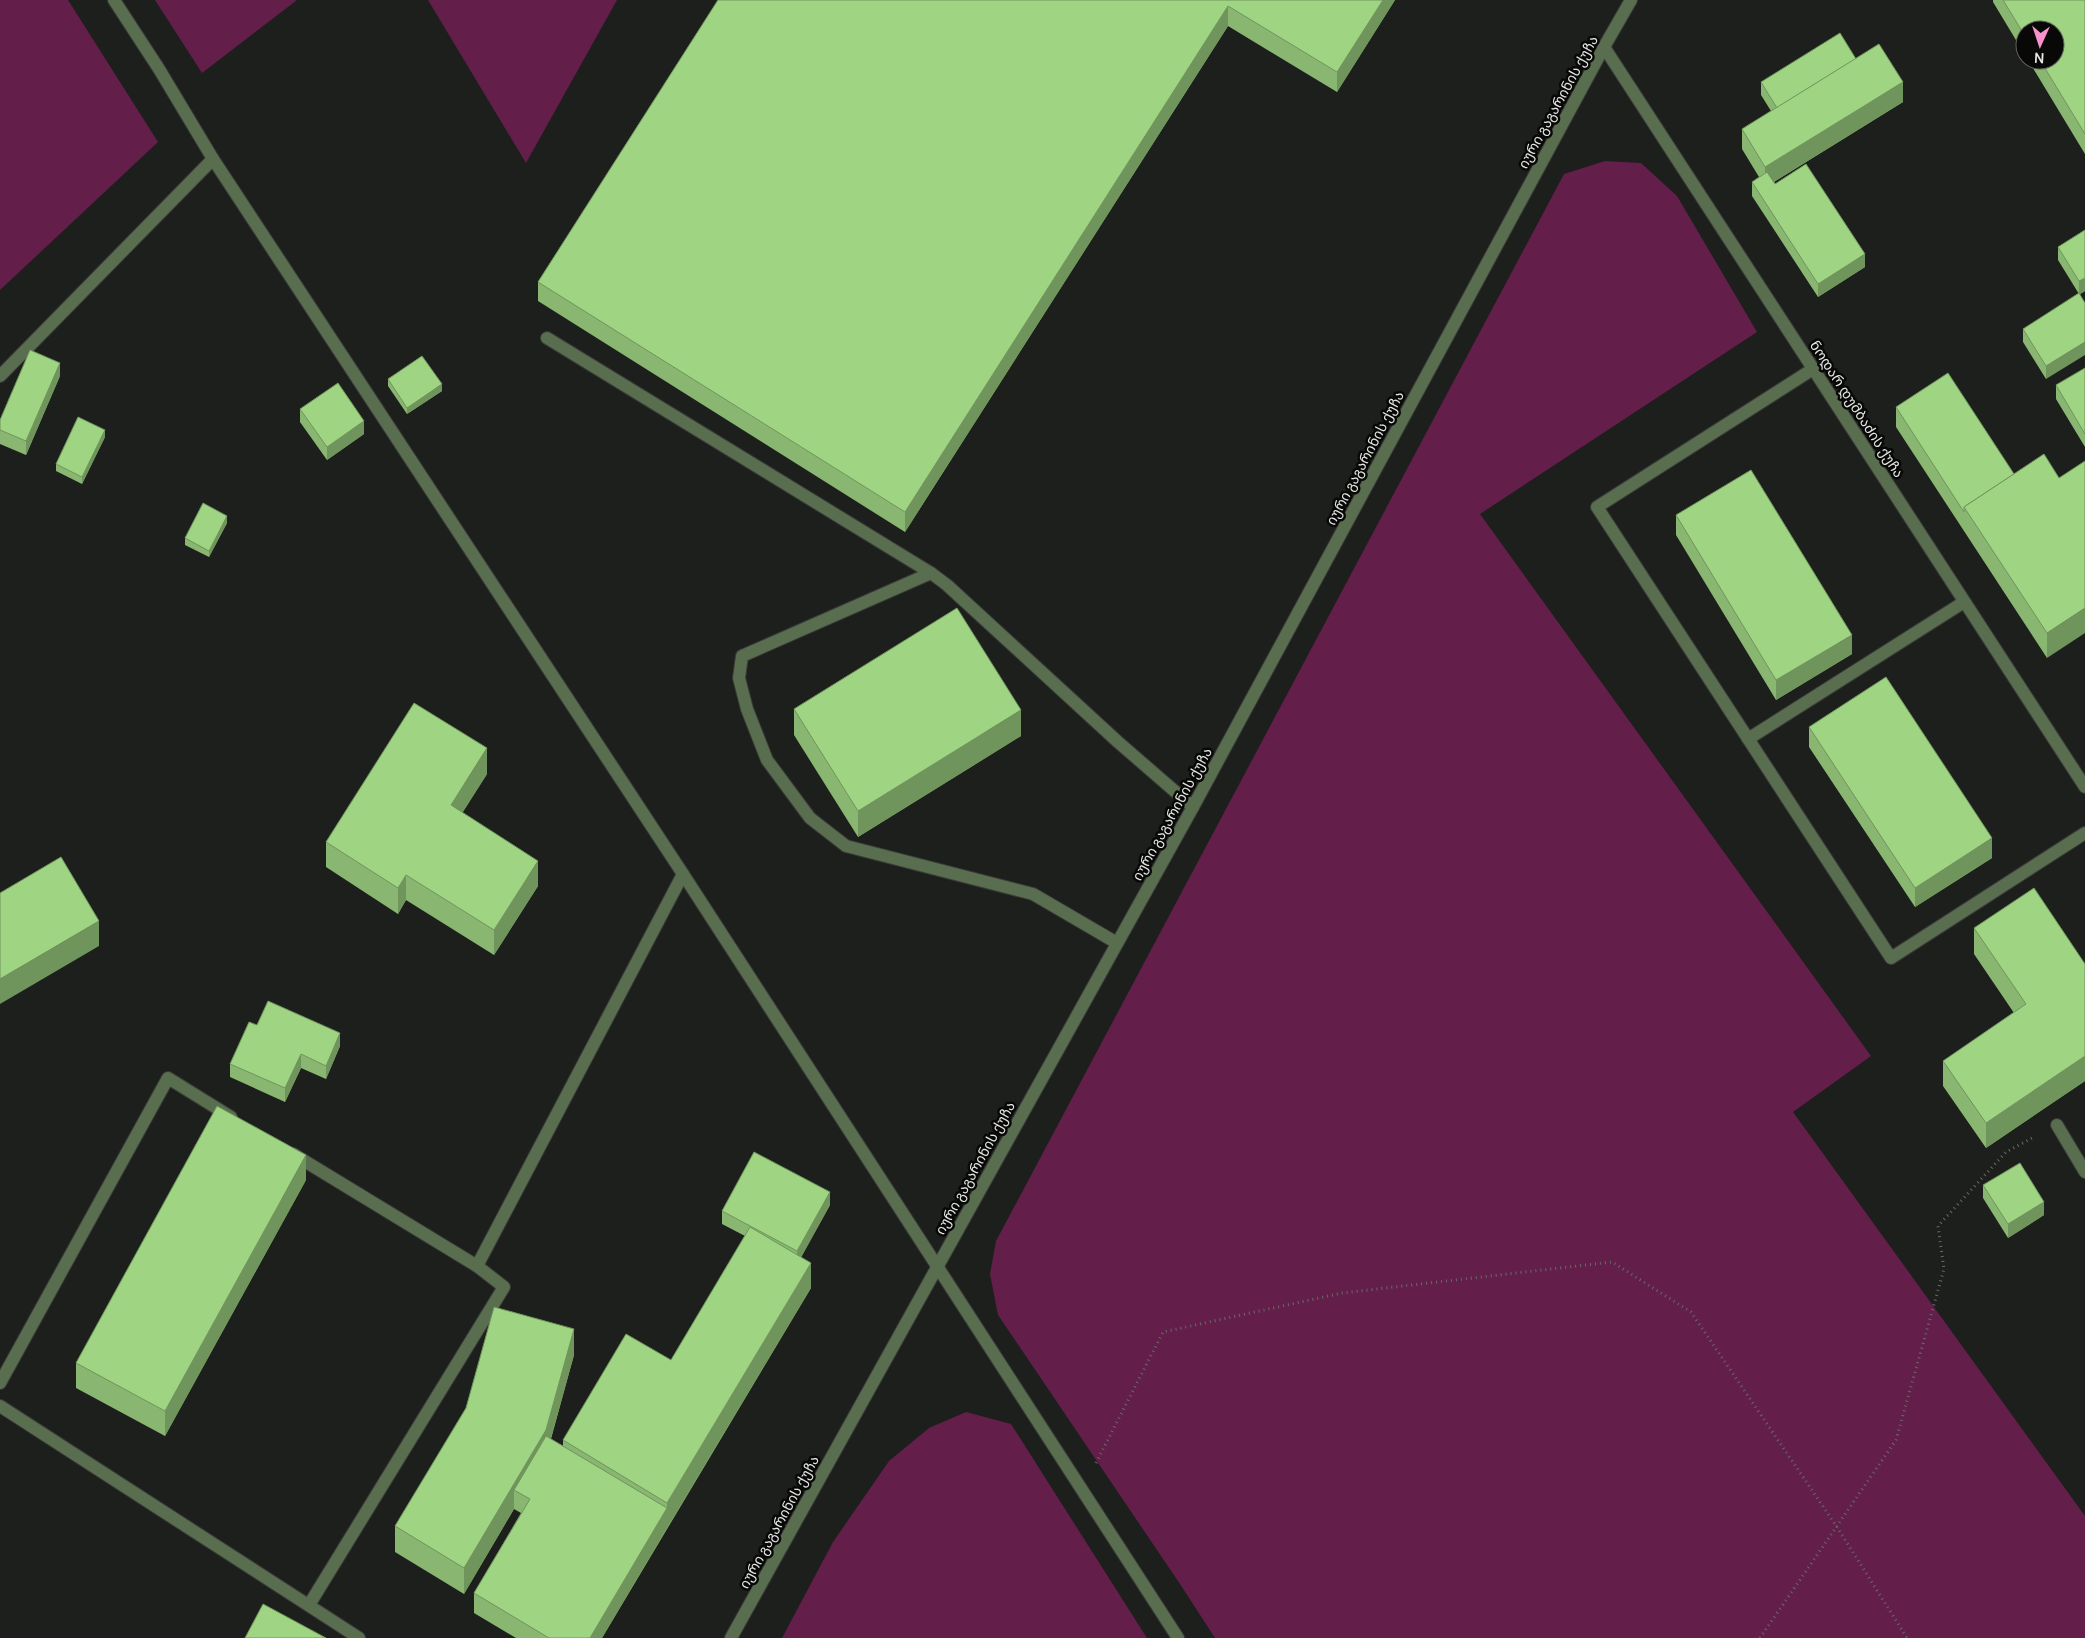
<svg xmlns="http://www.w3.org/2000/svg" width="2085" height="1638" font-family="Manrope,'Noto Sans Georgian',sans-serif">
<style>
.green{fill:#631e4a}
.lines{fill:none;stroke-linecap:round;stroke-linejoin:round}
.minor-casing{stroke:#393b38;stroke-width:14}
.path{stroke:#686a67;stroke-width:3;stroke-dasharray:1 4;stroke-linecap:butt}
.minor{stroke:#596e4f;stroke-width:12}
.wall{fill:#89b671}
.shaded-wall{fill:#6f945c}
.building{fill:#9fd483;stroke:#6f945c}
.labels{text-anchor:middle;stroke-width:5;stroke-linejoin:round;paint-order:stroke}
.street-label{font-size:14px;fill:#e5e7e4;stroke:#080907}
</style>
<rect width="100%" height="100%" fill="#1d1f1c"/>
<!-- green -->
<g class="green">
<path d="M0,0H68L158,142L0,290Z"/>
<path d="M155,0H297L202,73Z"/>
<path d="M428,0H617L526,163Z"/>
<path d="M1605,161L1641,163L1677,196L1757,332L1480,514L1871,1056L1793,1112L2085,1516V1638H1215L1180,1584L998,1315L990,1274L996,1241L1564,174Z"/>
<path d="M966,1412L1011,1424L1147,1638H782L833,1542L889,1461L929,1428Z"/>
</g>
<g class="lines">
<defs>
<g id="minor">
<path d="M114,0L159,69L213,159L683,874L1178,1638"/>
<path d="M1604,47L2085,787"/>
<path d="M547,338L931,573"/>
<path d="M1813,369L1597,507L1891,958L2085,833"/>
<path d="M0,376L213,159"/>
<path d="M1748,739L1964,602"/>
<path d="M1117,943L1033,894L846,846L810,818L767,760L747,709L739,678L742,656L931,573L947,585L1118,742L1193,807"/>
<path d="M2057,1125L2085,1172"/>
<path d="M293,1154L477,1266L504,1287L309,1605"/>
<path d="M477,1266L683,874"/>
<path d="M0,1383L168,1078L231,1117"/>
<path d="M0,1406L359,1638"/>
<path d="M731,1638L1193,807L1604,47L1631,0"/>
</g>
</defs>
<!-- minor casing -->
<use href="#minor" class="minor-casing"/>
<!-- path -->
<g class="path">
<path d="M1096,1463L1163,1332L1342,1293L1612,1262L1691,1312L1837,1527L1907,1638"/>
<path d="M1760,1638L1896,1440L1944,1269L1938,1226L2006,1152L2034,1137"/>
</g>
<!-- minor -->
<use href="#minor" class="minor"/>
</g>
<!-- wall -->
<g class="wall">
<path d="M718,0H1395L1337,92L1228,26L905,532L538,301V282Z"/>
<path d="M1993,0H2085V154L2028,60H2055L2025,30V55L1993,2Z"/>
<path d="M1856,59L1903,102L1774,182L1865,267L1818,297L1752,196V182L1759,177L1742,149V129L1771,111L1761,95V82Z"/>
<path d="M2085,230V291L2080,294L2046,379L2023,342V329L2079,294L2058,260V247Z"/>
<path d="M2085,368V447L2056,399V385Z"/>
<path d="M60,376L26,455L0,444V420Z"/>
<path d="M388,379L442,391L407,414L388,386Z"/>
<path d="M1896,407L2014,474L2059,478L2047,658L1896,427Z"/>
<path d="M300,409L364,434L327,460L300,422Z"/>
<path d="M105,437L82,484L56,471V464Z"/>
<path d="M1676,515L1852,654L1776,700L1676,535Z"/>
<path d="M227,523L209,557L185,545V538Z"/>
<path d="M794,709L1021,736L858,837L794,735Z"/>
<path d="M1809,727L1992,858L1915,907L1809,747Z"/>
<path d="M487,774L462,813L538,886L494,955L406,900L398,914L326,867V842Z"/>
<path d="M1974,928L2085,964V1081L1986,1148L1943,1086V1061L2014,1013L1974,954Z"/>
<path d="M257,1025L340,1046L326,1079L301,1068L285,1102L230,1077V1064Z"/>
<path d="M306,1180L165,1436L76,1388V1363Z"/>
<path d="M1983,1185L2044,1215L2008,1238L1983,1198Z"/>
<path d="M830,1205L801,1257L811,1288L602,1638H516L474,1613V1593L521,1513L514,1509L464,1594L395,1552V1526L574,1355L551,1439L563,1446V1440L671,1360L745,1236L722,1224V1211Z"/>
</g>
<!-- shaded-wall -->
<g class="shaded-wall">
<path d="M1383,0H1395L1337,92V72Z"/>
<path d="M1228,6V26L905,532V512Z"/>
<path d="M1903,82V102L1765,187V167Z"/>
<path d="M1865,254V267L1818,297V284Z"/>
<path d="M2085,278V291L2079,295V281Z"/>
<path d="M2085,342V355L2046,379V366Z"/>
<path d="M60,363V376L26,455V441Z"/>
<path d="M442,384V391L407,414V408Z"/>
<path d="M364,421V434L327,460V447Z"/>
<path d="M105,430V437L82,484V477Z"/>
<path d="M227,516V523L209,557V551Z"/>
<path d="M2085,608V633L2047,658V633Z"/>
<path d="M1852,635V654L1776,700V680Z"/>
<path d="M1021,710V736L858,837V811Z"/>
<path d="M487,748V774L451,831V805Z"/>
<path d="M1992,838V858L1915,907V888Z"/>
<path d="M538,861V886L494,955V930Z"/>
<path d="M406,875V900L398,914V888Z"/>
<path d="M99,921V946L0,1004V979Z"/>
<path d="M340,1033V1046L326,1079V1066Z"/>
<path d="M301,1054V1068L285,1102V1088Z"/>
<path d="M2085,1056V1081L1986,1148V1123Z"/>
<path d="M306,1155V1180L165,1436V1411Z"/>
<path d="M830,1192V1205L797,1265V1251Z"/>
<path d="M2044,1202V1215L2008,1238V1224Z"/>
<path d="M811,1263V1288L667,1528V1503Z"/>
<path d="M574,1329V1355L546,1456L514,1490V1509L464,1594V1568Z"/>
<path d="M667,1508V1528L602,1638H590Z"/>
</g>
<!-- building -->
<g class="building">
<path d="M718,0H1383L1337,72L1228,6L905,512L538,282Z"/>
<path d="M2003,0H2085V134L2040,60H2055V30H2025V36Z"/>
<path d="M1840,33L1856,59L1777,108L1761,82Z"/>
<path d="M1879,44L1903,82L1765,167L1742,129Z"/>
<path d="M1806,164L1865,254L1818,284L1752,182L1767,172L1775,184Z"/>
<path d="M2085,230V278L2079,281L2058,247Z"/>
<path d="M2079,293L2085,303V342L2046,366L2023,329Z"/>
<path d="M30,350L60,363L26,441L0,430V420Z"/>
<path d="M422,356L442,384L407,408L388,379Z"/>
<path d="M2085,368V434L2056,385Z"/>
<path d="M1948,373L2014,474L1964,507V512L1896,407Z"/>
<path d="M338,383L364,421L327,447L300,409Z"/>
<path d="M78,417L105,430L82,477L56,464Z"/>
<path d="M2044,454L2059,478L2085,461V608L2047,633L1964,507Z"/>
<path d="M1751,470L1852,635L1776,680L1676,515Z"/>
<path d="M203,503L227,516L209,551L185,538Z"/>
<path d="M957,608L1021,710L858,811L794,709Z"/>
<path d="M1886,677L1992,838L1915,888L1809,727Z"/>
<path d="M414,703L487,748L451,805L538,861L494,930L406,875L398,888L326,842Z"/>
<path d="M61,857L99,921L0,979V893Z"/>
<path d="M2034,888L2085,964V1056L1986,1123L1943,1061L2026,1004L1974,928Z"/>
<path d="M268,1001L340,1033L326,1066L301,1054L285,1088L230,1064L249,1022L257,1025Z"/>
<path d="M217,1106L306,1155L165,1411L76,1363Z"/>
<path d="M754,1152L830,1192L797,1251L722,1211Z"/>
<path d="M2020,1163L2044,1202L2008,1224L1983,1185Z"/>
<path d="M750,1227L811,1263L667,1503L563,1440L626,1334L671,1360Z"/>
<path d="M494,1307L574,1329L546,1430L464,1568L395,1526L466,1408Z"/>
<path d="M546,1436L667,1508L590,1638H549L474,1593L530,1499L514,1490Z"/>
<path d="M263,1604L326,1638H245Z"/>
</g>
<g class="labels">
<!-- street labels -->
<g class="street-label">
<text transform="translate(1558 102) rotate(-61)" y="5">იური გაგარინის ქუჩა</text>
<text transform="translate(1857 409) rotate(57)" y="5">ნოდარ დუმბაძის ქუჩა</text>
<text transform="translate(1365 458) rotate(-62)" y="5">იური გაგარინის ქუჩა</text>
<text transform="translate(1172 814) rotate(-61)" y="5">იური გაგარინის ქუჩა</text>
<text transform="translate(975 1168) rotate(-61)" y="5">იური გაგარინის ქუჩა</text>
<text transform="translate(779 1522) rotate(-61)" y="5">იური გაგარინის ქუჩა</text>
</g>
</g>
<!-- north arrow -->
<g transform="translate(2040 45) rotate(183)"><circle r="24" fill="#080907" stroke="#60625f"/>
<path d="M0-4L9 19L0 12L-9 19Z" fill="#f890cc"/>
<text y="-8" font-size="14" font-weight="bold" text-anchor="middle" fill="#e5e7e4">N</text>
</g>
</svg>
